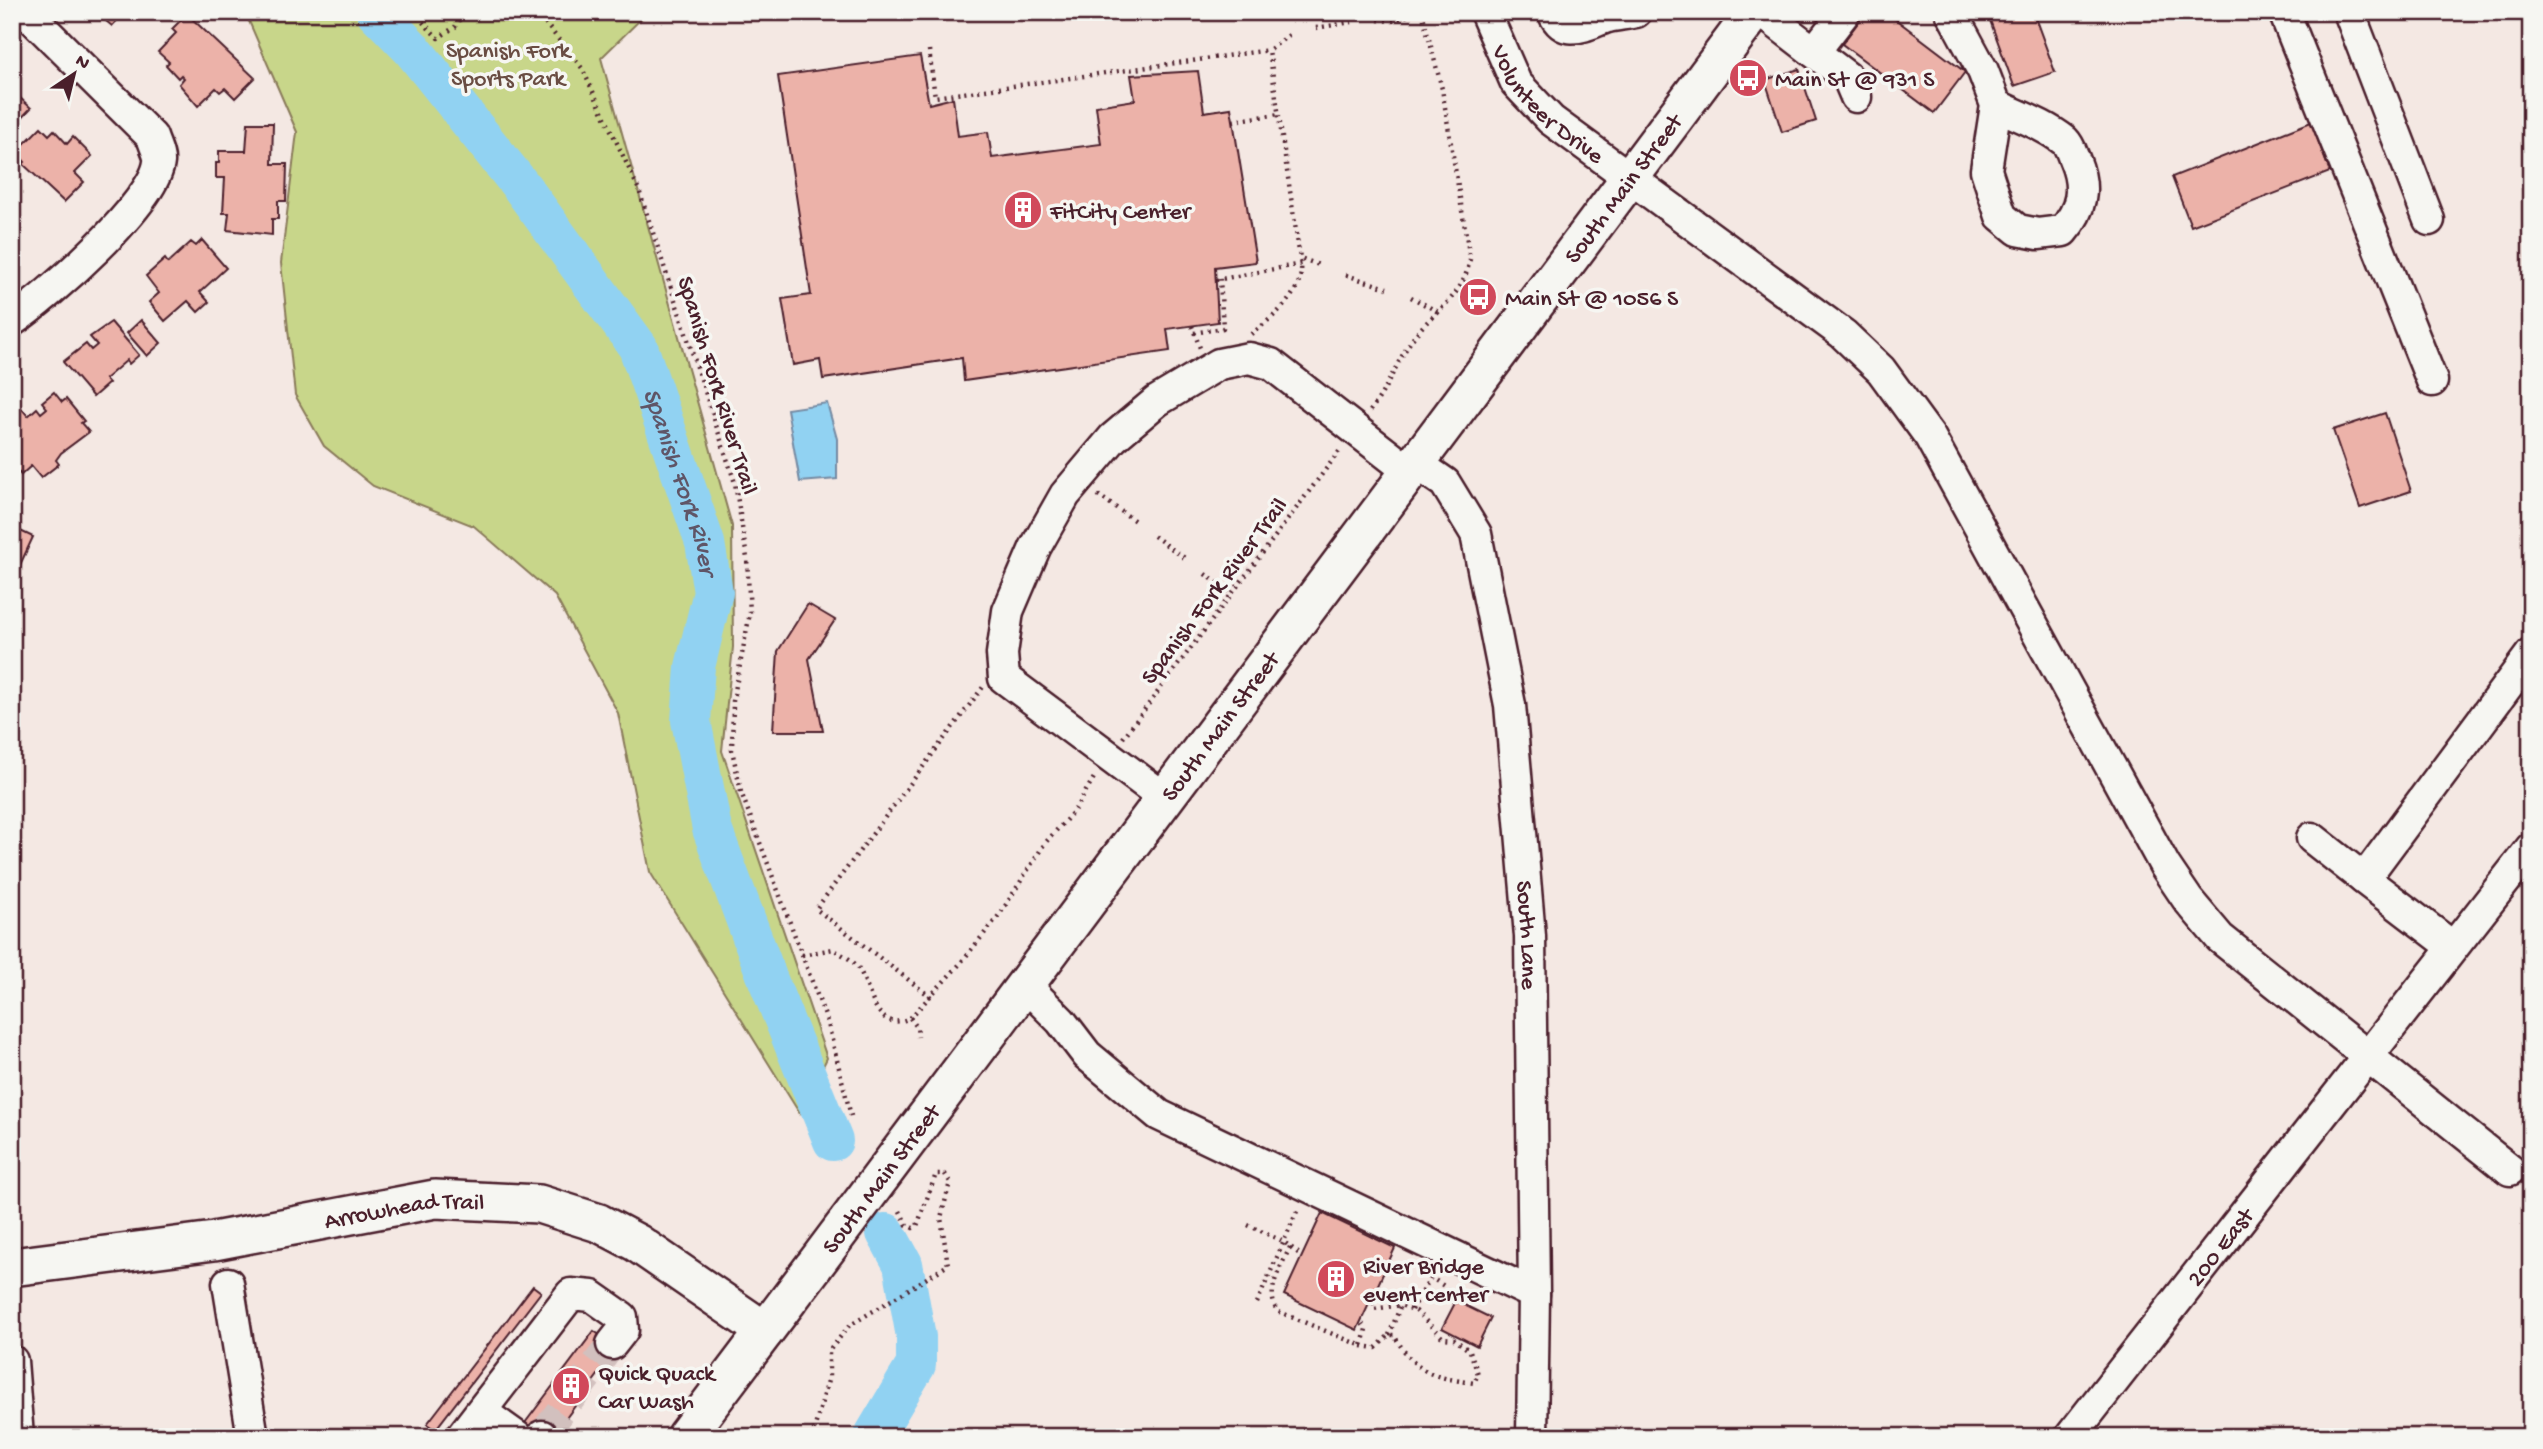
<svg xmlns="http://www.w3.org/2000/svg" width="2543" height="1449" font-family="'Gochi Hand',sans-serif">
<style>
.green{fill:#c8d68a;stroke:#897a5a;stroke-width:2}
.water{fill:#91d2f2;stroke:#758aa2;stroke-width:2}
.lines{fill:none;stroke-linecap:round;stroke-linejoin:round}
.river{stroke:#91d2f2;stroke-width:40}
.building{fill:#ecb2a9;stroke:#4a1f2b;stroke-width:2}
.minor-tunnel{stroke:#d2c0be;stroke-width:30;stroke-dasharray:30 15;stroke-linecap:butt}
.minor-casing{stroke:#4a1f2b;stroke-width:35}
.major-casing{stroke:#4a1f2b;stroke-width:42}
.path{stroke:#4a1f2b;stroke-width:4.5;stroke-dasharray:2 5;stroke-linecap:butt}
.minor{stroke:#f6f6f2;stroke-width:30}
.major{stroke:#f6f6f2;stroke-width:37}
.major-bridge-casing{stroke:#4a1f2b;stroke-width:42;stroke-linecap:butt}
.major-bridge{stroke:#f6f6f2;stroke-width:37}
.labels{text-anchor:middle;stroke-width:7;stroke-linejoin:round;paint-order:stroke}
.park-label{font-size:24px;fill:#6a4d43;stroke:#f6f6f2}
.poi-label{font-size:24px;fill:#4a1f2b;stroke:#f6f6f2;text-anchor:start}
.street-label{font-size:24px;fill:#4a1f2b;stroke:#f6f6f2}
.water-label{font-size:26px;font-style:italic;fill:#5f5567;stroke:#f6f6f2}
</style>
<rect width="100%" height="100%" fill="#f4e8e3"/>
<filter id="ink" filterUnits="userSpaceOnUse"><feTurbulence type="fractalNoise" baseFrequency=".0143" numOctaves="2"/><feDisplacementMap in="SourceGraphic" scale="14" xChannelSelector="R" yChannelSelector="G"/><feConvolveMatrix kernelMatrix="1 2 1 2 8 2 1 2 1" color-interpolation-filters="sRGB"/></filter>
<g filter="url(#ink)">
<!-- green -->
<path class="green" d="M245,12H648L601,58L732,526L733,647L722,751L827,1058L800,1114L650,872L618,713L555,596L474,526L373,486L324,446L295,395L281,263L297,132Z"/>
<!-- water -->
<path class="water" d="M827,403L837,439V479L800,482L787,409Z"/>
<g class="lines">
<!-- river -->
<g class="river">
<path id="s1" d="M376,12L412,49L521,186L638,347L705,543L713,592L695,667L691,721L712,829L768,980L833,1141"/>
<path d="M873,1437L916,1365V1337L903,1264L886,1233"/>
</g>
</g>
<!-- building -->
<g class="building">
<path d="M95,12H125L112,26Z"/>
<path d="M1866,12H1886L1965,72L1934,113L1842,44Z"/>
<path d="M1987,12H2033L2055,72L2014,86Z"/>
<path d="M187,14L255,78L235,98L225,88L220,92L216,88L198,106L179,84L184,78L181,75L178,78L166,65L169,62L158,52L176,33L172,29Z"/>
<path d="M920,56L929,104L953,98L958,136L988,132L992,158L1101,144L1096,106L1135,100L1131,75L1198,71L1204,112L1231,108L1256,262L1215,267L1218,322L1167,329L1170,351L964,381L962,358L823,379L820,360L793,365L782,299L811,295L778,76Z"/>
<path d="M1799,69L1816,121L1782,132L1765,80Z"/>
<path d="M12,96L16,100L19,97L31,108L12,128Z"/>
<path d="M2311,122L2330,172L2191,226L2172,177Z"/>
<path d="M248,123H273L272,164H287L286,201H278V219H272V235L227,230L229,213H223L225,178H216V163H219V151H246Z"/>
<path d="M41,127L49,135L54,130L67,144L73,137L92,156L75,173L84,182L64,202L23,164L25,162L16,152Z"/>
<path d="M202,240L226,268L200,292L209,302L198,312L188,301L165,321L149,302L159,293L146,276L165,259L168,263L191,242L196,246Z"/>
<path d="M141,320L161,343L147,356L127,333Z"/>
<path d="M111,322L139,355L129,364L127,360L105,379L109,383L93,397L63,362L86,344L91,350L97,345L90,337Z"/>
<path d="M54,392L62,402L66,399L84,421L81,423L89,432L61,453L56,460L59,464L41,478L31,466L21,475L12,465V405L16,402L28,416L37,408L41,413L47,408L42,402Z"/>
<path d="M2385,413L2411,491L2360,508L2333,430Z"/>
<path d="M12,527L33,537L12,582Z"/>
<path d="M808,604L835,620L809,659L823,731H773L778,651Z"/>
<path d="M1322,1213L1395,1248L1357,1330L1284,1295Z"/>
<path d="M533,1286L541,1292L435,1430L427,1424Z"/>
<path d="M1456,1301L1491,1318L1477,1346L1442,1328Z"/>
<path d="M594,1331L618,1348L552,1437H543L525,1423Z"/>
</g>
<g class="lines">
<!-- minor-tunnel -->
<path class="minor-tunnel" d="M542,1436L612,1344"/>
<defs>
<g id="minor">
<path id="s2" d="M1485,12L1516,83L1551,120L1843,334L1881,370L1930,437L2165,866L2188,900L2220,938L2510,1170"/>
<path d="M1553,12C1565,40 1588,23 1608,17C1617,15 1627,14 1636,12"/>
<path d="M1762,12L1814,52L1845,12"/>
<path d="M1951,12L1983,71L1996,105L1986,170L2001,216L2018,230L2038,234L2063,231C2082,209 2086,188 2075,161C2072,154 2070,146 2065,141C2045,125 2019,116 1996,105"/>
<path d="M2284,12L2432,381"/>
<path d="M2349,12L2429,220"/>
<path d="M1814,52L1848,78L1856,97"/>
<path d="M12,321C47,297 155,203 159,162C160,155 154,144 152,137L26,12"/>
<path id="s3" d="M1416,463L1445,483L1476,534L1510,705L1530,936L1534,1294L1532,1437"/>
<path d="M1166,799L1004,678L1002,654L1008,611L1035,548L1065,495L1113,438L1157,401L1219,364L1249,358L1271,364L1410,472"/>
<path d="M2312,838L2364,879"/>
<path d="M2453,947L2364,879L2531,654"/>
<path d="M1025,985L1061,1021L1087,1055L1159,1115L1534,1294"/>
<path d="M228,1283L253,1437"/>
<path d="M12,1361L18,1437"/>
<path d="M482,1412L517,1437"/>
<path d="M461,1437L571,1294L592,1296L622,1317L623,1330L612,1344"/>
<path d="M542,1437V1436"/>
<path id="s4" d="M2070,1437L2531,848"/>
</g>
<g id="major">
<path id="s5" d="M956,1077L1754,12"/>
<path id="s6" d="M12,1267L214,1241L435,1199L539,1204L599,1223L637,1243L765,1331"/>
<path d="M685,1437L814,1266"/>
</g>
</defs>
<!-- minor casing -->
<use href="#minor" class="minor-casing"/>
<!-- major casing -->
<use href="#major" class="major-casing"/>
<!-- path -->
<g class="path">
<path d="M413,12L438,38L455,27L464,12"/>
<path d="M536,12L582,68L639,190L735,483L747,558L750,613L733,701L732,750L741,792L828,1024L851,1116"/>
<path d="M1378,20L1393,21L1416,12"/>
<path d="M1316,28L1352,22"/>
<path d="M1289,35L1269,50L1300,258L1319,265"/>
<path d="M929,50L935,97L1269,50"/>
<path d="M1233,121L1279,114"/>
<path d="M1346,275L1387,288"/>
<path d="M1216,280L1301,264"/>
<path d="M1411,297L1440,313"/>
<path d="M1192,326L1200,348"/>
<path d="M1194,333L1223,328L1220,279"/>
<path d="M1251,334C1275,316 1308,290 1300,258"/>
<path d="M1370,411C1387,389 1396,364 1411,341C1432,310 1462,302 1470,259L1442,89L1422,12"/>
<path d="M1098,495L1135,521"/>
<path d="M1154,536L1186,559"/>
<path d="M1205,574L1232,593"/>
<path d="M1123,738L1341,449"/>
<path d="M802,955L833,949C842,955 854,960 859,969C872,991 875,1034 910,1018L959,965L1000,914L1045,843L1074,811L1095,776"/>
<path d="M931,997L816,909L983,687"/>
<path d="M910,1018L917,1027L918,1037"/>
<path d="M1248,1225L1284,1242L1302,1256"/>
<path d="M1290,1247C1281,1268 1265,1290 1277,1311L1362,1346L1366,1329L1361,1322"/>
<path d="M1418,1269L1447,1288L1454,1304"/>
<path d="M1257,1303L1298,1209"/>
<path d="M1412,1310L1431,1277"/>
<path d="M1389,1335L1401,1305"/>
<path d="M1362,1346L1376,1348L1389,1335H1394C1416,1374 1432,1377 1474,1383L1478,1374L1470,1351L1454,1339L1443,1338L1416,1311L1401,1305L1374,1309L1371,1300"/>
<path d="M812,1437L829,1377V1351L849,1326L948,1265L941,1218L950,1182L945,1174H936L917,1226L913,1228L907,1225L900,1211"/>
</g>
<!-- minor -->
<use href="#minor" class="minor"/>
<!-- major -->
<use href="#major" class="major"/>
<defs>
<g id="major-bridge">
<path id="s7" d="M814,1266L956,1077"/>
</g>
</defs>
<!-- major-bridge casing -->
<use href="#major-bridge" class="major-bridge-casing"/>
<!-- major-bridge -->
<use href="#major-bridge" class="major-bridge"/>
</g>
</g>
<!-- icons -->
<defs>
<symbol id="bus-disc" viewBox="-11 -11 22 22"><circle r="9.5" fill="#d1495b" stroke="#f6f6f2"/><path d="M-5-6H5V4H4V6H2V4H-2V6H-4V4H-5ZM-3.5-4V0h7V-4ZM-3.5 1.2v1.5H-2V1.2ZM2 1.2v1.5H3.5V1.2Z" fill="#fff"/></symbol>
<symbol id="building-disc" viewBox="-11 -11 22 22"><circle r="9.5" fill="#d1495b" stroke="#f6f6f2"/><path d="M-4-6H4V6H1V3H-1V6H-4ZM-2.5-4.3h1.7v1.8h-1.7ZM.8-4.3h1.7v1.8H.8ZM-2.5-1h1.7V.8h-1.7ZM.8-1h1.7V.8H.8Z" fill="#fff"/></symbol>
</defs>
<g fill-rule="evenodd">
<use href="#bus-disc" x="1726" y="56" width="44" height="44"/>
<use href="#building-disc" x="1001" y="188" width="44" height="44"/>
<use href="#bus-disc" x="1456" y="275" width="44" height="44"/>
<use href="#building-disc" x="1314" y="1257" width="44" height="44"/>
<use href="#building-disc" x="549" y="1364" width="44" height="44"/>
</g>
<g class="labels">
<!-- park labels -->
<g class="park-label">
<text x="508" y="57">Spanish Fork<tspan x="508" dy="28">Sports Park</tspan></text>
</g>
<!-- poi labels -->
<g class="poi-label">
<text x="1775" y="86">Main St @ 931 S</text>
<text x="1050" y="218">FitCity Center</text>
<text x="1505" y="305">Main St @ 1056 S</text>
<text x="1363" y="1273">River Bridge<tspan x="1363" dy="28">event center</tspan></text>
<text x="598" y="1380">Quick Quack<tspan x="598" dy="28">Car Wash</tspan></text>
</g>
<!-- street labels -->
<g class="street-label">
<text dy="8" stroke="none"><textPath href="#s2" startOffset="114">Volunteer Drive</textPath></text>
<text dy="8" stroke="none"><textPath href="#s5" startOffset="1111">South Main Street</textPath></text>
<text transform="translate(719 385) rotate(73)" y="8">Spanish Fork River Trail</text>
<text transform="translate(1213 590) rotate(-53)" y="8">Spanish Fork River Trail</text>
<text dy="8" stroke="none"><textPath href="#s5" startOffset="439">South Main Street</textPath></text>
<text dy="8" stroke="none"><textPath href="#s3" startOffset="500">South Lane</textPath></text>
<text dy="8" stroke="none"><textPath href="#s7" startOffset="110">South Main Street</textPath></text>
<text dy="8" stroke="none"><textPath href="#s6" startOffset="397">Arrowhead Trail</textPath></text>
<text dy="8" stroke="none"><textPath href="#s4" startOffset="242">200 East</textPath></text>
</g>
<!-- water labels -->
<g class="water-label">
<text dy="9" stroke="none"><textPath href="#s1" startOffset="567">Spanish Fork River</textPath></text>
</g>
</g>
<!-- margin -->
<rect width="2543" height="1449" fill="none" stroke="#f6f6f2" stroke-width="42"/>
<rect x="21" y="21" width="2501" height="1407" fill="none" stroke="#4a1f2b" stroke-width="2.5" filter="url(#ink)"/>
<!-- north arrow -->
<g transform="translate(74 74) rotate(35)" stroke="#f6f6f2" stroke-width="5" paint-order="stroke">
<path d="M0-5L12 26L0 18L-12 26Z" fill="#4a1f2b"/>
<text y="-10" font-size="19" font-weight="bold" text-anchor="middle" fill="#4a1f2b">N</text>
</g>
</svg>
